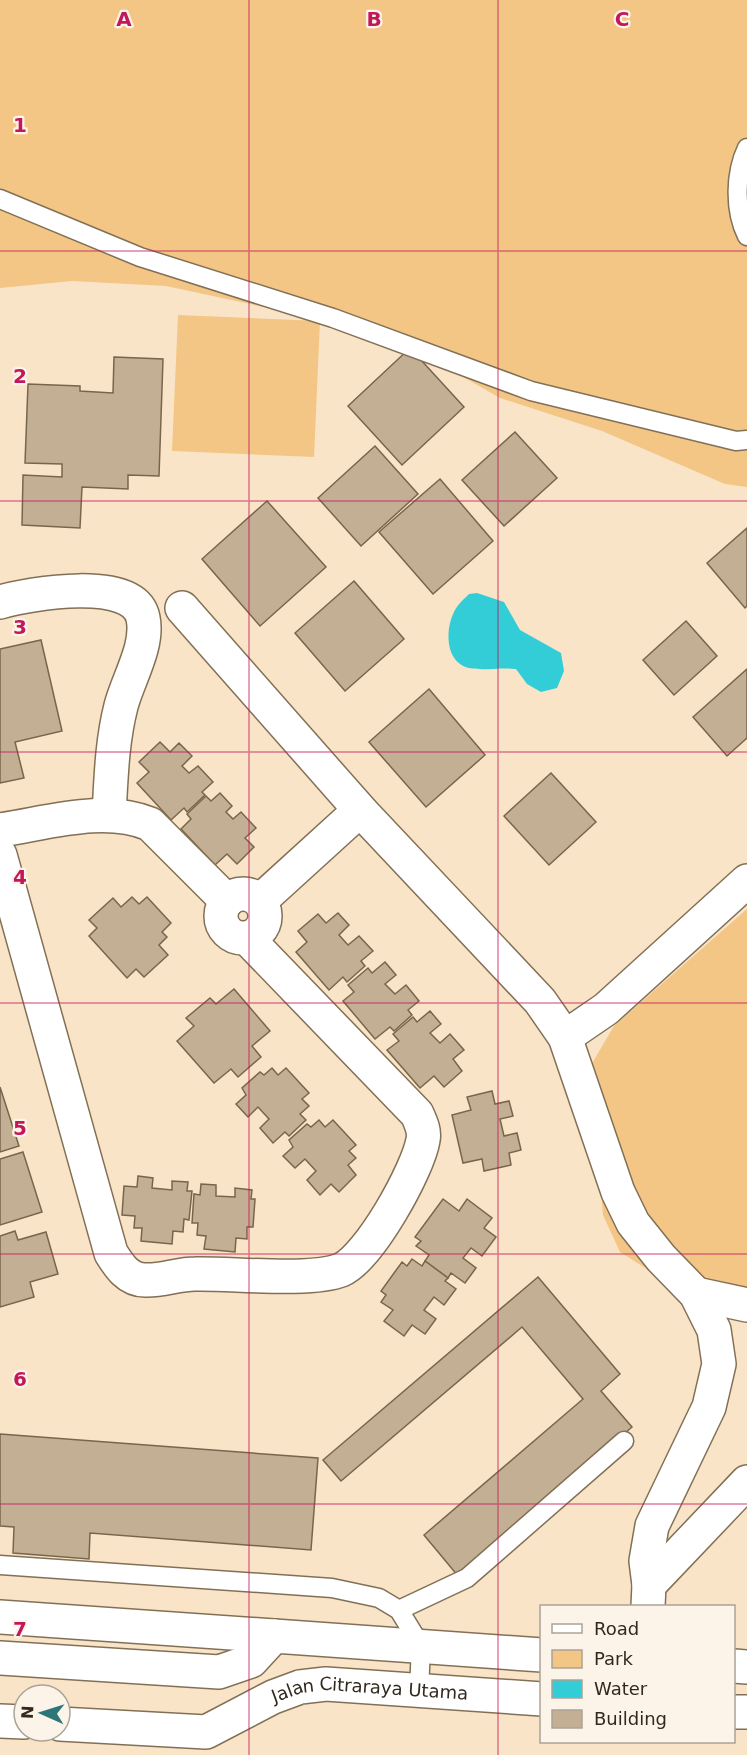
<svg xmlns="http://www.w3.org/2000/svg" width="747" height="1755" font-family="'DejaVu Sans',sans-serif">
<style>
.green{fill:#f3c686}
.water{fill:#32cdd6}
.building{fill:#c3af94;stroke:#78664c;stroke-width:1.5}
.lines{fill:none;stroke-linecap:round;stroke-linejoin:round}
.service-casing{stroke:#827056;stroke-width:21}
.minor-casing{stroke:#827056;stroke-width:36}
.tertiary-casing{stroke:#827056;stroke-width:36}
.service{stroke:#fff;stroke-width:18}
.minor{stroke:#fff;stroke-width:33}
.tertiary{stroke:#fff;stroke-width:33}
.grid{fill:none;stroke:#c2185b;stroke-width:1.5;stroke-opacity:0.55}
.labels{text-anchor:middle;stroke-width:4.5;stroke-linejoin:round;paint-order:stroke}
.street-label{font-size:18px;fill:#31291e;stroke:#fcf4e8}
.grid-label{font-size:20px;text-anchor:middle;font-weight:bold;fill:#c2185b;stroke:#fcf4e8;stroke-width:4.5;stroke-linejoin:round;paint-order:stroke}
</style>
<rect width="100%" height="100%" fill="#f9e4c8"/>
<!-- green -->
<g class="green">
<path d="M0,0H747V487L725,484L602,431L500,398L411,347L324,320L166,286L72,281L0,288Z"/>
<path d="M178,315L320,321L314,457L172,451Z"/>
<path d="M747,909V1309L688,1295L620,1252L603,1215L597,1138L584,1077L614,1026Z"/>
</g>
<!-- water -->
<path class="water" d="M477,593L504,602L520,630L561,653L564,671L557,688L541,692L527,684L516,669C500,667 484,671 469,668C445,662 445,630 454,612C457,605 464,599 469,594Z"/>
<!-- building -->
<g class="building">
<path d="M410,348L464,407L402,465L348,406Z"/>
<path d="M114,357L163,359L159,476L128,475V489L82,487L80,528L22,525L23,475L62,477V464L25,463L28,384L80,386V391L113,393Z"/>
<path d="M515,432L557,478L504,526L462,480Z"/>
<path d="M375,446L418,494L361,546L318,498Z"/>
<path d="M440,479L493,541L433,594L379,532Z"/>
<path d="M267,501L326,567L260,626L202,559Z"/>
<path d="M747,528V606L745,608L707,563Z"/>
<path d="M354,581L404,639L345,691L295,633Z"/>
<path d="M686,621L717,656L674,695L643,660Z"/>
<path d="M41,640L62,731L15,742L24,778L0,783V649Z"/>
<path d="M747,669V738L727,756L693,717Z"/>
<path d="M429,689L485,755L426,807L369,742Z"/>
<path d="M160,742L170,752L179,743L192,756L182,766L189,773L198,766L213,782L202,792L205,795L187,812L184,808L171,820L137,783L149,772L139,762Z"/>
<path d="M551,773L596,822L549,865L504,816Z"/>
<path d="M220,793L232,806L226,812L233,819L241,812L256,828L245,838L254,847L237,864L227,854L215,865L181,829L191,819L187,814L206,796L211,801Z"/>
<path d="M132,897L139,904L147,897L171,923L162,932L167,937L159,945L168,955L144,977L136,969L127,978L89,936L97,928L89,920L113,898L121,907Z"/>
<path d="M338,913L349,925L339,935L348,945L359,936L373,951L361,961L365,966L347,982L343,977L329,990L296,952L307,942L298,931L318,914L326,923Z"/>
<path d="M385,962L396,975L385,984L395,994L406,985L419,1001L408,1010L412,1015L394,1031L390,1027L375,1039L343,1001L354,992L348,985L368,968L372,973Z"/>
<path d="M234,989L270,1031L252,1046L261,1057L238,1077L231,1069L214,1083L177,1041L194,1026L186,1018L210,998L216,1004Z"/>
<path d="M430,1011L441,1024L430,1033L440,1043L450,1034L464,1050L453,1059L462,1071L444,1087L434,1076L420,1088L387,1050L399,1041L393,1034L413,1017L417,1022Z"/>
<path d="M272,1068L278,1075L286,1068L309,1093L302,1099L309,1106L300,1114L306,1120L289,1136L285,1132L273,1143L260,1128L269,1119L258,1107L248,1117L236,1104L246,1095L242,1088L260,1072L264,1075Z"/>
<path d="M0,1087L19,1146L0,1152Z"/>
<path d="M492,1091L495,1104L509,1101L513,1116L500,1119L504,1136L517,1133L521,1150L509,1153L511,1165L484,1171L482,1159L463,1163L452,1115L471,1110L467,1097Z"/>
<path d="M319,1120L325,1127L333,1120L356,1145L349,1151L356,1158L348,1165L356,1175L339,1192L331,1184L320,1195L307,1180L316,1171L305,1159L295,1168L283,1156L293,1147L289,1140L307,1124L311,1127Z"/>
<path d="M23,1152L42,1212L0,1225V1159Z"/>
<path d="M138,1176L153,1178L152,1188L172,1190V1181L188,1182L187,1191H192L189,1220L184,1219L183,1232L173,1231L172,1244L141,1241L142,1228H134L135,1216L122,1215L124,1186L137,1187Z"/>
<path d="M201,1184L216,1185V1196L235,1197V1188L252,1190L251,1199H255L253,1227H247V1239L236,1238L235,1252L204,1249L206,1236L197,1235L198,1223H192L194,1194L200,1195Z"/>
<path d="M443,1199L459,1211L467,1199L492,1218L484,1228L496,1237L482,1256L471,1248L463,1258L476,1268L465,1283L451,1273L448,1278L425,1261L429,1255L416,1246L421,1241L415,1237Z"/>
<path d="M15,1231L18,1240L46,1232L58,1274L30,1282L34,1297L0,1307V1236Z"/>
<path d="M412,1259L422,1266L425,1261L448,1278L445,1281L456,1289L444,1305L434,1297L424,1310L436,1319L425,1334L412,1325L404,1336L384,1321L393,1310L381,1302L386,1295L381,1291L402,1262L407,1266Z"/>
<path d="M538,1277L620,1374L601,1391L632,1427L458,1576L424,1535L583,1399L522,1327L341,1481L323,1460Z"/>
<path d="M0,1434L318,1458L311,1550L90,1533L89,1559L13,1553L14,1527L0,1526Z"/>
</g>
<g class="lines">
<defs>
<g id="service">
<path d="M747,148C735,173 734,210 747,236"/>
<path d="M0,199L140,257L333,318L531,391L736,441L747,440"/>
<path d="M0,1565L332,1588L379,1598L399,1610L421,1646L419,1691"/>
<path d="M399,1610L467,1578L624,1441"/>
</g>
<g id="minor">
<path d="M0,602C29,594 134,575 143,618C149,646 128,679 121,706C112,741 111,778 109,815"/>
<path d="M182,608L360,810L540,1001L565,1037L618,1192L633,1223L661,1258L696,1294L714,1330L719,1364L709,1407L652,1526L646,1561L649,1585L648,1606"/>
<path d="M0,830C48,823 104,805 150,824L227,901"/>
<path d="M0,855L111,1253C119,1266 128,1280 145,1280C161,1281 178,1274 195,1274C231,1273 310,1282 341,1270C369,1258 418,1170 423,1140C425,1131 421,1123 417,1114L248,939"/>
<circle cx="243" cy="916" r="22"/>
<path d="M260,901L360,810"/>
<path d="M565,1037L606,1009L747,881"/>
<path d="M696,1294L747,1305"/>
<path d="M649,1585L747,1482"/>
</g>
<g id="tertiary">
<path d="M0,1617L274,1636"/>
<path d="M0,1658L219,1672L251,1661L274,1636L542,1655"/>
<path d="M734,1666L747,1667"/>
<path d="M734,1712H747"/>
<path d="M0,1721L24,1722"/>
<path id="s1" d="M60,1724L206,1732L273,1697L300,1687L326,1684L542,1699"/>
</g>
</defs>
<!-- service casing -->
<use href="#service" class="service-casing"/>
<!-- minor casing -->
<use href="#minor" class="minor-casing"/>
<!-- tertiary casing -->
<use href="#tertiary" class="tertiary-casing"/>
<!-- service -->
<use href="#service" class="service"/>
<!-- minor -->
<use href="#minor" class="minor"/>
<!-- tertiary -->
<use href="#tertiary" class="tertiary"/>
</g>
<!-- grid -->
<path class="grid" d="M249,0V1755M498,0V1755M0,251H747M0,501H747M0,752H747M0,1003H747M0,1254H747M0,1504H747"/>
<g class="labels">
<!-- street labels -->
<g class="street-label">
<text dy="6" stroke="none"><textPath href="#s1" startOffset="320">Jalan Citraraya Utama</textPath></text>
</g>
</g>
<g class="grid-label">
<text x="124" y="26">A</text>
<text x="374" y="26">B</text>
<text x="622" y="26">C</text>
<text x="20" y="132">1</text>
<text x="20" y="383">2</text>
<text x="20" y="634">3</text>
<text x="20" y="884">4</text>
<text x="20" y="1135">5</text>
<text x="20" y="1386">6</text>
<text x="20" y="1636">7</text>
</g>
<!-- legend -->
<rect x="540" y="1605" width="195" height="138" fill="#fcf4e8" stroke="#aba397" stroke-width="1.5"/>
<rect x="552" y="1624" width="30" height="9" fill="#ffffff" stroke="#aba397" stroke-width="1.5"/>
<text x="594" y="1635" font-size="18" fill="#31291e">Road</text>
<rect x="552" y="1650" width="30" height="18" fill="#f3c686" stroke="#aba397" stroke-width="1.5"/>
<text x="594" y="1665" font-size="18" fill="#31291e">Park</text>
<rect x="552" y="1680" width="30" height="18" fill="#32cdd6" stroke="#aba397" stroke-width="1.5"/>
<text x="594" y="1695" font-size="18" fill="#31291e">Water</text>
<rect x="552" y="1710" width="30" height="18" fill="#c3af94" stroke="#aba397" stroke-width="1.5"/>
<text x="594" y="1725" font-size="18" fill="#31291e">Building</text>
<!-- north arrow -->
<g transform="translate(42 1713) rotate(273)"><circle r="28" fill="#fcf4e8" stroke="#aba397" stroke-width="1.5"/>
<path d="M0-4.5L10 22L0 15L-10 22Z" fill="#2c767a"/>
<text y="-9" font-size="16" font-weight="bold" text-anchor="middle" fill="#31291e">N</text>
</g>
</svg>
